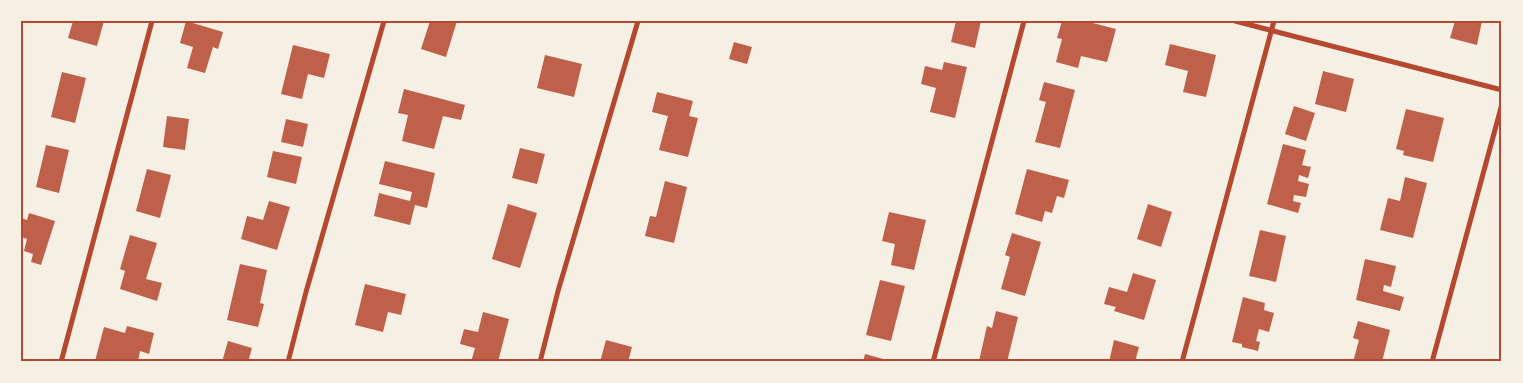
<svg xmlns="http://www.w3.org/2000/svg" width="1523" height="383" font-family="'PT Sans',sans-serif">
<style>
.building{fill:#bf614a}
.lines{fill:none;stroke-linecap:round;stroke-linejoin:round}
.minor{stroke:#b5482f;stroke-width:5}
.neatline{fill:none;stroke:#b5482f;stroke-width:2}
</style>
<rect width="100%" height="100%" fill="#f6efe4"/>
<!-- building -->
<g class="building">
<path d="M73,21H104L97,46L68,38Z"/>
<path d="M186,21L223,32L218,49L213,47L205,73L187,68L193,47L180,43Z"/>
<path d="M430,21H457L446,57L421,49Z"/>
<path d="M956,21H981L975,48L951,42Z"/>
<path d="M1062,21H1085L1116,29L1107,62L1081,56L1078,68L1056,62L1062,39L1057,38Z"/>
<path d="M1455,21H1482L1477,45L1450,38Z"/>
<path d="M734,42L752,47L747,64L729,59Z"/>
<path d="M1170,44L1216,55L1206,97L1183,92L1188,71L1165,65Z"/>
<path d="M293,45L330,54L324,78L308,74L302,99L281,94Z"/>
<path d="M545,55L582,64L574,97L537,88Z"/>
<path d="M944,62L967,67L955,118L930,112L936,88L921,84L925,66L942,70Z"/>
<path d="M1323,71L1354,79L1346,112L1315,104Z"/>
<path d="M62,72L86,78L75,123L51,117Z"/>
<path d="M1044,82L1075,90L1060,148L1035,142L1046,102L1039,100Z"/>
<path d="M404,89L465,105L461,120L443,116L434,149L402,141L408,115L398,113Z"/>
<path d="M657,92L693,101L689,116L698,118L688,157L659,150L668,116L652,112Z"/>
<path d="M1294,106L1315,113L1306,141L1285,134Z"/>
<path d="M1406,109L1444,118L1433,162L1403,155L1404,151L1396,149Z"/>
<path d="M167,116L189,119L185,150L163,147Z"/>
<path d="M286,119L308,124L303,147L281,142Z"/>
<path d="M1283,144L1306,150L1302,165L1311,167L1308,178L1299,175L1298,181L1309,184L1306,197L1294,195L1293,201L1301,203L1298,213L1267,204Z"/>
<path d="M46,145L69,150L59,193L36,187Z"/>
<path d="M520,148L545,154L537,184L512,178Z"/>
<path d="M273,151L302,157L296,184L267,177Z"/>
<path d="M385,161L435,173L427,208L415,205L410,225L374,216L379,193L410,201L412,192L379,184Z"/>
<path d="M147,169L171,175L160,218L136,211Z"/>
<path d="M1027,169L1069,180L1064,198L1057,196L1052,213L1045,211L1042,222L1015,214Z"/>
<path d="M1405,177L1427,183L1413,238L1380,230L1388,198L1400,201Z"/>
<path d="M665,181L687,187L674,243L645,236L650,216L656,217Z"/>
<path d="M269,201L290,207L277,250L241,239L247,216L263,220Z"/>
<path d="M508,204L537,213L520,268L492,259Z"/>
<path d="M1148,204L1172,212L1161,247L1137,239Z"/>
<path d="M889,212L926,220L914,270L891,265L895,244L882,241Z"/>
<path d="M29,213L55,221L41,265L31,262L33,254L24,251L27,239L21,237V218L27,220Z"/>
<path d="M1260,230L1286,236L1276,282L1249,276Z"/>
<path d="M1012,233L1041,242L1025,296L1001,289L1010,257L1005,255Z"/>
<path d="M130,235L157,243L146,279L162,283L157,301L120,289L125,271L120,269Z"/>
<path d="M1365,259L1396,266L1391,287L1384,285L1383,291L1404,297L1400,311L1356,300Z"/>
<path d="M240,264L267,270L260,303L264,304L258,327L227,320Z"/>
<path d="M1133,273L1156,280L1144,320L1114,311L1116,307L1104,304L1109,287L1127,292Z"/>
<path d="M880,280L905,286L891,341L866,335Z"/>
<path d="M365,284L406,294L401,315L388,312L383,332L355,325Z"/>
<path d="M1243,297L1265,303L1264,310L1274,313L1269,332L1259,329L1256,341L1260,342L1258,351L1242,347V344L1232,342Z"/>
<path d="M996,311L1018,317L1007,362L979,361L987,326L992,328Z"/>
<path d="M483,312L509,319L498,362H471L475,348L460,344L464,329L478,332Z"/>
<path d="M1358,321L1390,330L1382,362H1353L1359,340L1353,338Z"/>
<path d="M127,326L154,333L149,354L140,351L138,362L95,361L104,327L125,333Z"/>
<path d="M606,340L632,347L628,362H600Z"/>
<path d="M1114,340L1139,347L1135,362H1109Z"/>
<path d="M228,341L252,348L248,362H222Z"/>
<path d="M865,354L887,360L886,362H863Z"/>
</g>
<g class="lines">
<!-- minor -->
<g class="minor">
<path d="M1235,21L1502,90"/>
<path d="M61,362L152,21"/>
<path d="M288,362L306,292L384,21"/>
<path d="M540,362L558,291L638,21"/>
<path d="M933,362L1024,21"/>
<path d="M1182,362L1274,21"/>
<path d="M1432,362L1502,104"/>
</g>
</g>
<!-- border -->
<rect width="1523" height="383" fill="none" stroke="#f6efe4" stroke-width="45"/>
<rect x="22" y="22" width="1478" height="338" class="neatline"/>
</svg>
